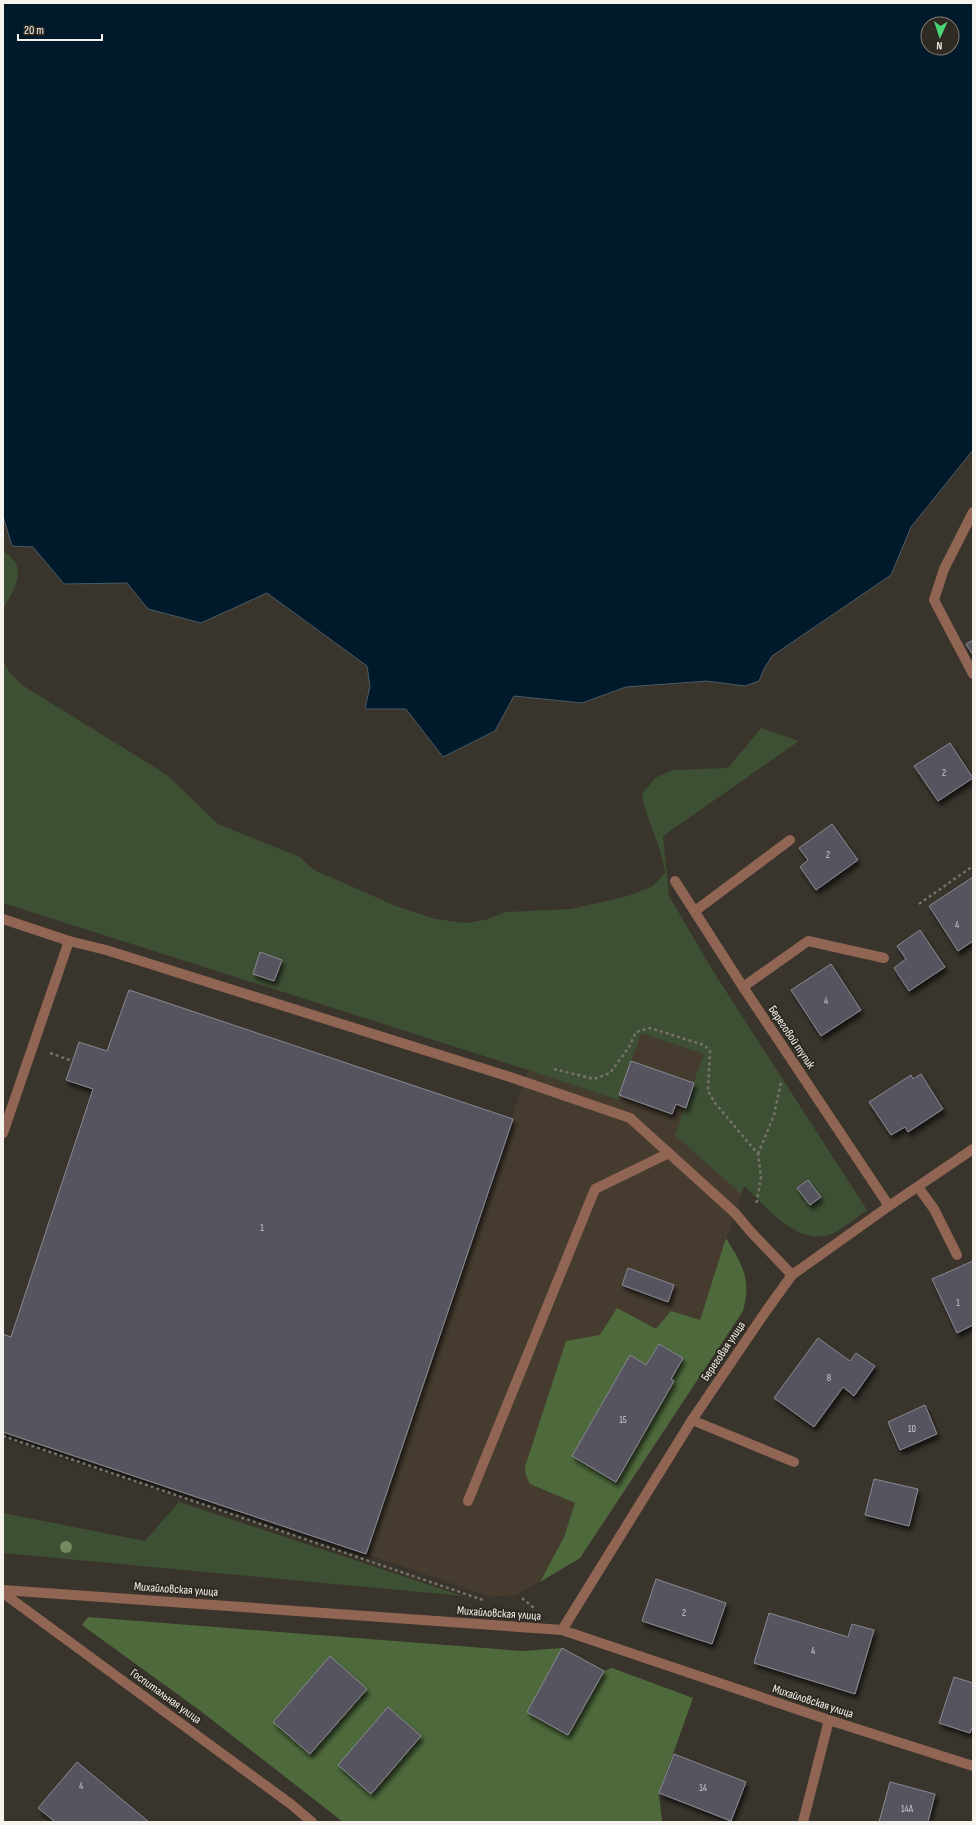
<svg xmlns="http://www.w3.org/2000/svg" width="976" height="1825" font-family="'Sofia Sans Condensed',sans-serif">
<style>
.built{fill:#453c2f}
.green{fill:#3e5034}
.forest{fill:#4e6a3c;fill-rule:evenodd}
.water{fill:#011a2b;stroke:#4a5b66;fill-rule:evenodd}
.building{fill:#56555f;stroke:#898993;filter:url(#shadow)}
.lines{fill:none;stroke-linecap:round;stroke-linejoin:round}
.path{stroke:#76726b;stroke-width:2.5;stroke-dasharray:3 3;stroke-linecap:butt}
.minor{stroke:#906553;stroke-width:10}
.tree{fill:#748b60}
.labels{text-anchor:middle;stroke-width:4;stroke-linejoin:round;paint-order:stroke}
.number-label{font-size:10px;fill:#ceccca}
.street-label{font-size:12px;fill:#f6f3ee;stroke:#2f2a22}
</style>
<defs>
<filter id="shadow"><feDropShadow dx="2.5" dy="4.5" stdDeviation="2" flood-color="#0009"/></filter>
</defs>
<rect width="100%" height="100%" fill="#39342c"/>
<!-- built -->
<path class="built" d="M641,1033L704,1054L744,1186L700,1320L657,1330L530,1484L575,1503L564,1537L540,1582L516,1595L491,1597L366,1554L528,1070L617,1100Z"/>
<!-- green -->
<g class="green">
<path d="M3,550C7,554 14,559 16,564C23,581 9,595 3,611Z"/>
<path d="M3,661L9,672L22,685L167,775L218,824L300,857L314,870L396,906L435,919L465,923L485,920L506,912L571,909L628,896L653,886L665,873C662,844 646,823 642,794L655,778L673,770L728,768L761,728L799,741L663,836L669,896L713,971L867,1210C856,1218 845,1227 834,1233C800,1249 766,1207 744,1186L741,1194L675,1135L704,1054L641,1033L618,1100L528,1070L3,903Z"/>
<path d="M179,1502L463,1596L3,1553V1513L145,1541Z"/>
</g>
<!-- forest -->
<g class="forest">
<path d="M726,1238C742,1265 752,1278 743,1311L580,1558L540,1582L564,1537L575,1503L530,1484L526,1475L525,1467L566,1341L600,1335L617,1308L656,1329L671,1311L700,1320ZM659,1344L683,1358L671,1379L674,1382L616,1482L572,1456L630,1356L646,1365Z"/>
<path d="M88,1617L522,1651L562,1648L527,1712L568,1735L604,1671L612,1668L693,1698L659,1793L662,1822H343L202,1712L82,1625Z"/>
</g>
<!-- water -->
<path class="water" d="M3,3H973V450L911,527L891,575L772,656L764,669L759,681L745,686L707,681L626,687L582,703L514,696L495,731L443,757L406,709H365L370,686L367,666L267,593L201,623L148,609L127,583L64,584L33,547L12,546L3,516ZM928,24H952V48H928Z"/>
<!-- building -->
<g class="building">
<path d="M973,640V655L966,644Z"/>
<path d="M950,743L973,778L938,801L914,766Z"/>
<path d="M832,824L858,860L816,890L800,867L808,860L799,848Z"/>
<path d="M973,877V941L958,951L929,906Z"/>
<path d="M920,930L945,967L909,991L894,968L906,959L897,946Z"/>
<path d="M260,952L282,960L274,981L253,974Z"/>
<path d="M831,964L861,1010L821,1036L791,990Z"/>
<path d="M129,990L513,1119L366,1554L3,1432V1334L11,1337L93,1089L66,1080L79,1042L107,1051Z"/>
<path d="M631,1061L694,1083L686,1108L676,1104L672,1114L619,1095Z"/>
<path d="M921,1074L943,1109L908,1132L905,1127L891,1135L869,1102L911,1075L913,1079Z"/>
<path d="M808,1180L821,1197L810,1205L797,1188Z"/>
<path d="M973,1261V1325L957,1333L932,1279Z"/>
<path d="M628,1268L674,1285L668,1302L622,1285Z"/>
<path d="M818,1338L850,1361L856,1353L875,1366L854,1396L843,1387L814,1427L774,1398Z"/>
<path d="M659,1344L683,1358L671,1379L674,1381L616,1482L572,1456L630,1355L646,1365Z"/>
<path d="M925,1405L937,1434L900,1450L888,1422Z"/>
<path d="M874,1479L918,1489L909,1526L865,1515Z"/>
<path d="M656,1579L726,1603L712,1644L642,1621Z"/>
<path d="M769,1613L848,1637L852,1624L874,1630L855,1694L754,1663Z"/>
<path d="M562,1648L604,1671L568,1735L527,1712Z"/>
<path d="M330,1656L367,1689L310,1754L273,1722Z"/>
<path d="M954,1677L973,1683V1725L970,1733L939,1723Z"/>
<path d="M388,1707L421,1736L371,1794L338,1765Z"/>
<path d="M674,1754L746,1782L731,1821L659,1793Z"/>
<path d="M77,1762L149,1822H55L38,1808Z"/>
<path d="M890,1782L935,1794L928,1822H879Z"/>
</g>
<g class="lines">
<!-- path -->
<g class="path">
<path d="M919,904L973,866"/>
<path d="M50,1053L72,1061"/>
<path d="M554,1069L594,1079L610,1073L629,1047L636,1032L650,1028L704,1045L710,1051L708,1091L715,1103L758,1154L761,1177L756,1206"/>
<path d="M758,1154L774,1115L781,1082"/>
<path d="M3,1436L483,1600"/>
<path d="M522,1598L534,1608"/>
</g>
<!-- minor -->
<g class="minor">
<path d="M973,512L944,569L934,600L973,674"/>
<path d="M675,881L743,987L889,1206"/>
<path d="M695,911L790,840"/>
<path d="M3,919L69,941L106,950L510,1077L630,1118L735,1213L751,1232L792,1275"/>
<path d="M743,987L808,941L884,958"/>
<path d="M3,1133L69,941"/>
<path d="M918,1187L934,1209L957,1255"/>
<path d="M692,1420L794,1462"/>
<path d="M468,1501L595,1189L669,1153"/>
<path d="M3,1590L562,1630L829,1720L973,1766"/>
<path d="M3,1593L292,1805L312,1822"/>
<path d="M562,1630L692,1420L766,1311L792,1275L889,1206L973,1149"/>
<path d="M803,1822L829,1720"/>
</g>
</g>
<!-- trees -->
<circle class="tree" cx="66" cy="1547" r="6"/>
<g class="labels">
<!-- number labels -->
<g class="number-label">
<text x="944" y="776">2</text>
<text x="828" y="858">2</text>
<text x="957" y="928">4</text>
<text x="826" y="1004">4</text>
<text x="262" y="1231">1</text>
<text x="958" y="1306">1</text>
<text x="829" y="1381">8</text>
<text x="623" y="1423">15</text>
<text x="912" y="1432">10</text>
<text x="684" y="1616">2</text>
<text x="813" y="1654">4</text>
<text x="81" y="1789">4</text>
<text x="703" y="1791">14</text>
<text x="907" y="1812">14А</text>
</g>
<!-- street labels -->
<g class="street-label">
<text transform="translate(792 1037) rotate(56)" y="4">Береговой тупик</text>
<text transform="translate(723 1351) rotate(-56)" y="4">Береговая улица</text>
<text transform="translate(176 1589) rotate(4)" y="4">Михайловская улица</text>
<text transform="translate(499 1613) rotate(4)" y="4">Михайловская улица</text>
<text transform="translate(166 1696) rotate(36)" y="4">Госпитальная улица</text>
<text transform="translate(813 1701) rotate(18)" y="4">Михайловская улица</text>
</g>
</g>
<!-- border -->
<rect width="976" height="1825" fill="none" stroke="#f6f3ee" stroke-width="8"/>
<!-- north arrow -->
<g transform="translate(940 36) rotate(183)"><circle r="19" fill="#2f2a22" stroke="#7f7a74"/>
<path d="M0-3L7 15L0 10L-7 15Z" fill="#49d778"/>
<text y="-6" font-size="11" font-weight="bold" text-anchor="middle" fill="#f6f3ee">N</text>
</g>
<!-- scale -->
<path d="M18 34v6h84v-6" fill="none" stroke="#f6f3ee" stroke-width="2"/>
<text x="24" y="34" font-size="12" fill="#f6f3ee" stroke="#2f2a22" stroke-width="3" paint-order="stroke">20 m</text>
</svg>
